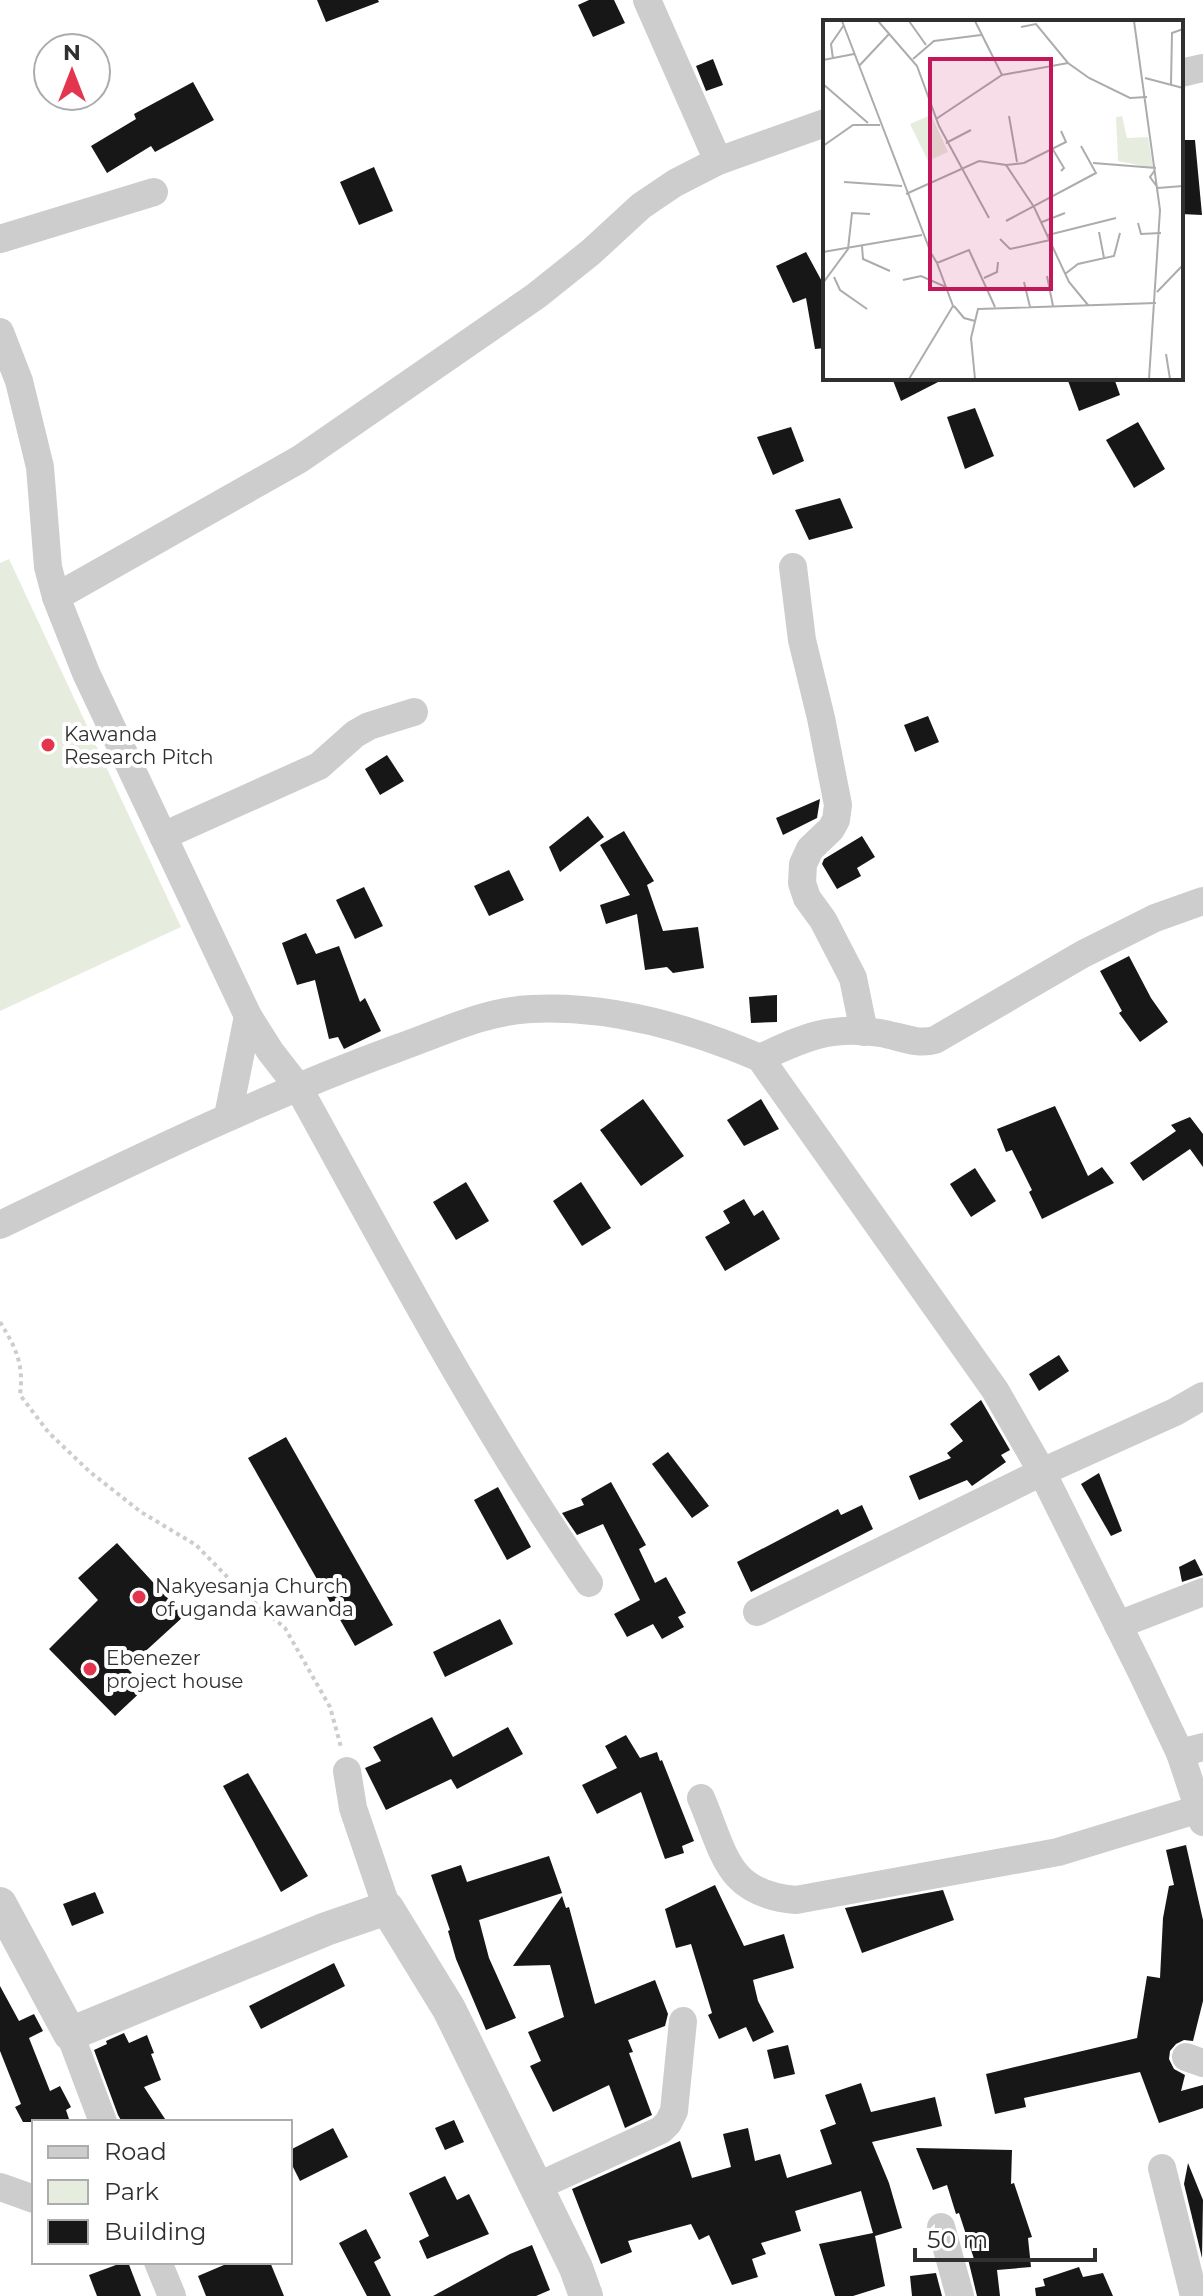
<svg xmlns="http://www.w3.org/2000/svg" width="1203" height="2296" font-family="Montserrat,sans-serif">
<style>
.green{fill:#e7edde}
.building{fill:#171717}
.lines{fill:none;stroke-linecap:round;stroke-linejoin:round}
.path{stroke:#cdcdcd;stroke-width:4;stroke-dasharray:4 4;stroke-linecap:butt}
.minor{stroke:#cdcdcd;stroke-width:28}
.tertiary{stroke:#cdcdcd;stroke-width:34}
.poi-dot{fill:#e4354e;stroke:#fff;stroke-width:3}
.labels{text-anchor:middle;stroke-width:8;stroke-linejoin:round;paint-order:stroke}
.poi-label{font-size:20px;fill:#303030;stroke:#fff;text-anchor:start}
.inset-road{fill:none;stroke:#acacac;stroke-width:2}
.view{fill:#c2185b;fill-opacity:0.15;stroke:#c2185b;stroke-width:4}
.inset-edge{fill:none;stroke:#303030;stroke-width:4}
</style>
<rect width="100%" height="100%" fill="#fff"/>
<!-- green -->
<path class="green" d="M9,559L181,927L0,1011V563Z"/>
<!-- building -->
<g class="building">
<path d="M317,0H378L379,2L326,22Z"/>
<path d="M589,0H614L625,23L593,37L578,5Z"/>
<path d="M713,59L723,85L706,91L696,66Z"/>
<path d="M193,82L214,120L155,152L151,146L107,173L91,146L136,119L134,114Z"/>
<path d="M1181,140H1195L1202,215L1181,214Z"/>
<path d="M374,167L393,211L359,225L340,182Z"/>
<path d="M806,252L825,287V348L815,349L806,298L793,303L776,266Z"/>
<path d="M892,378H946L901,401Z"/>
<path d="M1067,378H1114L1120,395L1079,411Z"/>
<path d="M975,408L994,456L965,469L947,417Z"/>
<path d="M1138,422L1165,469L1134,488L1106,440Z"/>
<path d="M791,427L804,461L773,475L757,437Z"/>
<path d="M840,498L853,528L809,540L795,510Z"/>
<path d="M928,716L939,742L915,752L904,725Z"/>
<path d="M387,755L404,781L380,795L365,769Z"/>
<path d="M820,799L817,818L783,835L776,818Z"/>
<path d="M588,816L604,837L560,872L549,847Z"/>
<path d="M624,831L654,881L647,885L663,931L698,927L704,968L673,973L667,967L645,970L637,914L606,924L600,905L630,895L600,845Z"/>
<path d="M862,836L875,857L857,868L861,876L837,889L822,864L824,859Z"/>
<path d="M509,870L524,900L489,916L474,886Z"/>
<path d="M364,887L383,926L355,939L336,900Z"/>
<path d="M306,933L316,954L339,946L360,1002L365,998L381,1031L344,1049L338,1037L329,1039L315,980L297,985L282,943Z"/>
<path d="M1129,956L1151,998L1168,1022L1140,1042L1119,1013L1122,1011L1100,971Z"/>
<path d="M777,995V1022L751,1023L749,997Z"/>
<path d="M643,1099L684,1156L641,1186L600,1130Z"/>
<path d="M761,1099L779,1129L744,1146L727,1120Z"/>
<path d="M1055,1106L1088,1176L1102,1167L1114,1183L1042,1219L1029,1192L1032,1190L1012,1150L1006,1152L997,1129Z"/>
<path d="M1190,1117L1203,1134V1167L1190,1149L1143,1181L1130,1163L1176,1131L1171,1125Z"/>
<path d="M975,1168L996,1201L971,1217L950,1184Z"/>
<path d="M466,1182L489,1221L456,1240L433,1202Z"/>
<path d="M581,1182L611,1228L582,1246L553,1201Z"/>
<path d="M744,1199L754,1216L763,1210L780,1239L725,1271L705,1237L730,1223L723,1211Z"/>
<path d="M1059,1355L1069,1371L1039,1391L1029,1374Z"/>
<path d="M981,1400L1010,1450L1001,1455L1006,1462L972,1486L967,1480L919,1500L909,1476L951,1458L947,1453L963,1441L950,1424Z"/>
<path d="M286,1437L393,1625L355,1646L248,1458Z"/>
<path d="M668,1452L709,1506L692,1518L652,1464Z"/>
<path d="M1099,1473L1122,1531L1111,1536L1081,1484Z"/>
<path d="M611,1482L646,1545L639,1549L655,1583L666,1577L686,1613L678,1617L684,1627L662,1639L653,1624L627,1637L614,1614L640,1600L603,1524L577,1535L562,1513L584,1505L581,1499Z"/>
<path d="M498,1487L531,1547L507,1560L474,1500Z"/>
<path d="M862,1505L873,1529L751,1592L737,1562L838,1509L841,1515Z"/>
<path d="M117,1543L184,1616L127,1668L146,1687L115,1716L49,1649L98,1600L78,1578Z"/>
<path d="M1195,1559L1203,1575L1182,1582L1179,1567Z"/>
<path d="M500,1619L513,1644L445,1677L433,1652Z"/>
<path d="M432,1717L453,1757L508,1727L523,1754L457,1789L451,1779L386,1810L365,1768L381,1761L373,1747Z"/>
<path d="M626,1735L640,1758L657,1752L660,1761L662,1760L694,1841L682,1846L684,1853L665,1859L641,1792L597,1814L582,1785L617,1768L605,1746Z"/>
<path d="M248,1773L308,1876L281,1892L223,1786Z"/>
<path d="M1186,1845L1203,1920V2001L1193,2041L1184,2040L1176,2044L1170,2051L1169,2059L1174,2069L1185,2075L1181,2091L1203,2085V2108L1159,2123L1140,2072L1024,2098L1026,2107L995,2114L986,2074L1137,2038L1147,1976L1160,1978L1163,1918L1169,1886L1174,1885L1166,1850Z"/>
<path d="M549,1856L562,1893L479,1920L489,1958L516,2018L486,2030L456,1959L448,1931L450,1930L431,1875L461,1865L467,1882Z"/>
<path d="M715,1885L744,1946L784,1934L794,1968L753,1980L758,2001L774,2032L753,2042L746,2027L719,2039L708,2015L712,2013L691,1944L676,1948L665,1909Z"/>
<path d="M943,1890L954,1920L862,1953L845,1908Z"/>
<path d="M95,1892L104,1913L72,1926L63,1904Z"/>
<path d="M562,1896L566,1908L569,1907L595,2004L655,1980L668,2014L665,2026L628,2040L633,2052L629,2053L652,2115L625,2128L609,2085L553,2112L530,2066L541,2061L528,2032L564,2017L550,1965L513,1966Z"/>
<path d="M334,1963L345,1986L261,2029L249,2006Z"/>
<path d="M0,1986L19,2021L34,2014L43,2031L29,2038L50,2091L60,2086L71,2107L66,2110L70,2122H23L15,2107L21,2104L0,2051Z"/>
<path d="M124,2033L129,2043L147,2035L154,2053L151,2054L161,2080L144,2087L167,2122H122L118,2115L94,2050L107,2044L106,2041Z"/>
<path d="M788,2045L795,2074L774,2079L767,2050Z"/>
<path d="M861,2083L871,2112L935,2097L942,2126L872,2142L889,2183L902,2228L875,2236L885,2286L853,2296H835L819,2244L873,2233L861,2191L795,2211L801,2231L761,2243L766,2254L752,2259L758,2277L732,2285L709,2235L699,2240L691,2224L628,2241L632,2252L601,2264L572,2189L680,2141L692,2178L731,2167L723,2134L748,2128L755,2161L780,2154L787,2178L832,2164L820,2130L836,2124L825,2095Z"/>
<path d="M454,2120L464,2142L445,2150L435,2128Z"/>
<path d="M333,2128L348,2157L300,2181L290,2161V2150Z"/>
<path d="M916,2148L1012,2150L1011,2184L1014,2183L1032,2237L1028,2238L1031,2267L997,2270L1000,2296H977L968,2259H974L959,2213L956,2214L947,2185L933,2190Z"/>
<path d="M1188,2163L1203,2200L1202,2258L1184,2184Z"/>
<path d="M445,2176L457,2200L469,2194L489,2234L427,2259L419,2241L429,2236L409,2193Z"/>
<path d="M366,2229L381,2258L374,2262L391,2296H367L339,2243Z"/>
<path d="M532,2245L550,2290L536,2296H433L510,2254Z"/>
<path d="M124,2262H128L141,2296H97L89,2275Z"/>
<path d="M231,2262H270L284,2296H206L198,2276Z"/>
<path d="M1079,2267L1083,2277L1103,2273L1113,2296H1036L1035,2288L1045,2286L1043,2279Z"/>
<path d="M936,2273L942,2296H912L910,2276Z"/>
</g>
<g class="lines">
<!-- path -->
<path class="path" d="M0,1322C16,1348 24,1364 20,1395L49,1433L90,1472L141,1512L196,1545L242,1592L285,1628L330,1707L341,1747"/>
<!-- minor -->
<g class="minor">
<path d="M647,0L718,161"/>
<path d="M1181,73L1203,68"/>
<path d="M0,239L154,192"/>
<path d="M0,332L19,381L40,467L48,567L56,597L86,673L248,1016L270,1051L298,1087C391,1255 480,1425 589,1583"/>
<path d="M793,567L802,640L821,718L838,805L836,820L831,829L810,849L803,864L802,883L807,898L823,920L853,978L864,1032"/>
<path d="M56,597L300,459L536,296L591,252L641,206L675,183L718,161L825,123"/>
<path d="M163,836L319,766L355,734L369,726L414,712"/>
<path d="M760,1058C803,1038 830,1025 880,1033C900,1036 915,1045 935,1040L1083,954L1155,918L1203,901"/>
<path d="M228,1116L248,1016"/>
<path d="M0,1225C131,1162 261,1098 398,1048C441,1033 485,1011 531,1009C608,1005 690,1028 760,1058L995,1390L1042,1472L1142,1673L1180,1753L1203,1822"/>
<path d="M757,1612L1042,1472L1175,1412L1203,1396"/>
<path d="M1118,1625L1203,1592"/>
<path d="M1180,1753L1203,1747"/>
<path d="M347,1771L353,1808L387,1908"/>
<path d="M701,1798C725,1854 726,1894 796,1900L1058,1852L1199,1809"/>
<path d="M70,2034L103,2122"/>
<path d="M1186,2057L1203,2063"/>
<path d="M1162,2168L1194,2296"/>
<path d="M0,2187L34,2199"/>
<path d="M536,2187L661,2130L668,2123L674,2111L683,2021"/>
<path d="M941,2227L960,2296"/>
<path d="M158,2262L172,2296"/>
</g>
<!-- tertiary -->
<path class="tertiary" d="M0,1904L70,2034L326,1929L387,1908L449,2009L576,2268L586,2296"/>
</g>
<!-- markers -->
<g class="poi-dot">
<circle cx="48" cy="745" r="8"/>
<circle cx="139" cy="1597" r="8"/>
<circle cx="90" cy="1669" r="8"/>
</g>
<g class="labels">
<!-- poi labels -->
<g class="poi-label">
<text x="64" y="741">Kawanda<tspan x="64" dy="23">Research Pitch</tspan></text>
<text x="155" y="1593">Nakyesanja Church<tspan x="155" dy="23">of uganda kawanda</tspan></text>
<text x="106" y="1665">Ebenezer<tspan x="106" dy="23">project house</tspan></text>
</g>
</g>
<!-- overview -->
<g transform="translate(823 20)">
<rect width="360" height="360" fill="#fff"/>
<path d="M108,95L125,132L105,141L87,104ZM299,96L304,118L325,117L330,148L295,141L293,97Z" fill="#e7edde"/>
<path class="inset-road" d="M19,1L108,233L114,243L146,230L172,287M55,1L94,46L116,106L166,198M86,1L103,25M152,1L179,55M311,1L337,190L326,359M198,7L213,4L245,43L266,58L307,78L324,77M10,39L8,24L21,5M90,39L111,21L158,15M0,40L31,34M36,46L66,14M322,58L360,68M0,64L45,103M348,64L349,13L360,9M186,96L194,142M113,99L179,55L245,43M123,123L148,110M0,126L30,105H57M229,128L241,148L238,151M270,143L333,148M183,145L201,143L243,122L238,111M332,150L327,157L335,168L360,166M21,162L79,166M83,174L156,141L183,145L211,187L246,262L265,285M183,201L273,153L258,126M219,202L242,193M315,203L318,214L338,213M276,212L281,238M225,215L293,198M177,219L187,229L227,220M39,226L40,239L67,251M0,232L99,215M242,254L255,244L291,236L297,213M224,256L230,286M11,257L17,270L44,289M161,258L174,252L175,242M80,260L98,256L123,267M201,262L207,287M0,263L25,229L29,193L47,194M334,272L360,245M131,286L141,298L152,301M343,334L347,359M86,359L130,286L114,243M152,359L148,318L155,289L333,283"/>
<path class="view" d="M107,39H228V269H107Z"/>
<rect width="360" height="360" class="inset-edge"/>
</g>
<!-- legend -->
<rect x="32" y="2120" width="260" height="144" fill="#ffffff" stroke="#acacac" stroke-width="2"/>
<rect x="48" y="2146" width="40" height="12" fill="#cdcdcd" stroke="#acacac" stroke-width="2"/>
<text x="104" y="2160" font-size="24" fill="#303030">Road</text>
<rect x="48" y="2180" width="40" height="24" fill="#e7edde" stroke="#acacac" stroke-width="2"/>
<text x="104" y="2200" font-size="24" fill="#303030">Park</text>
<rect x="48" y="2220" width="40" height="24" fill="#171717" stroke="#acacac" stroke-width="2"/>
<text x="104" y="2240" font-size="24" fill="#303030">Building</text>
<!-- north arrow -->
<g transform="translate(72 72)"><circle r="38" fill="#ffffff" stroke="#acacac" stroke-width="2"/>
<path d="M0-6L14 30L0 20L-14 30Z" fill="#e4354e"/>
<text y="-12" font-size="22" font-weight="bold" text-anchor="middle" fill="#303030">N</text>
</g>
<!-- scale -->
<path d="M915 2248v12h180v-12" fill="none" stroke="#303030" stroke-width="4"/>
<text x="927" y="2248" font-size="24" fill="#303030" stroke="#ffffff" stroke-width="6" paint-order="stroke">50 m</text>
</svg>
